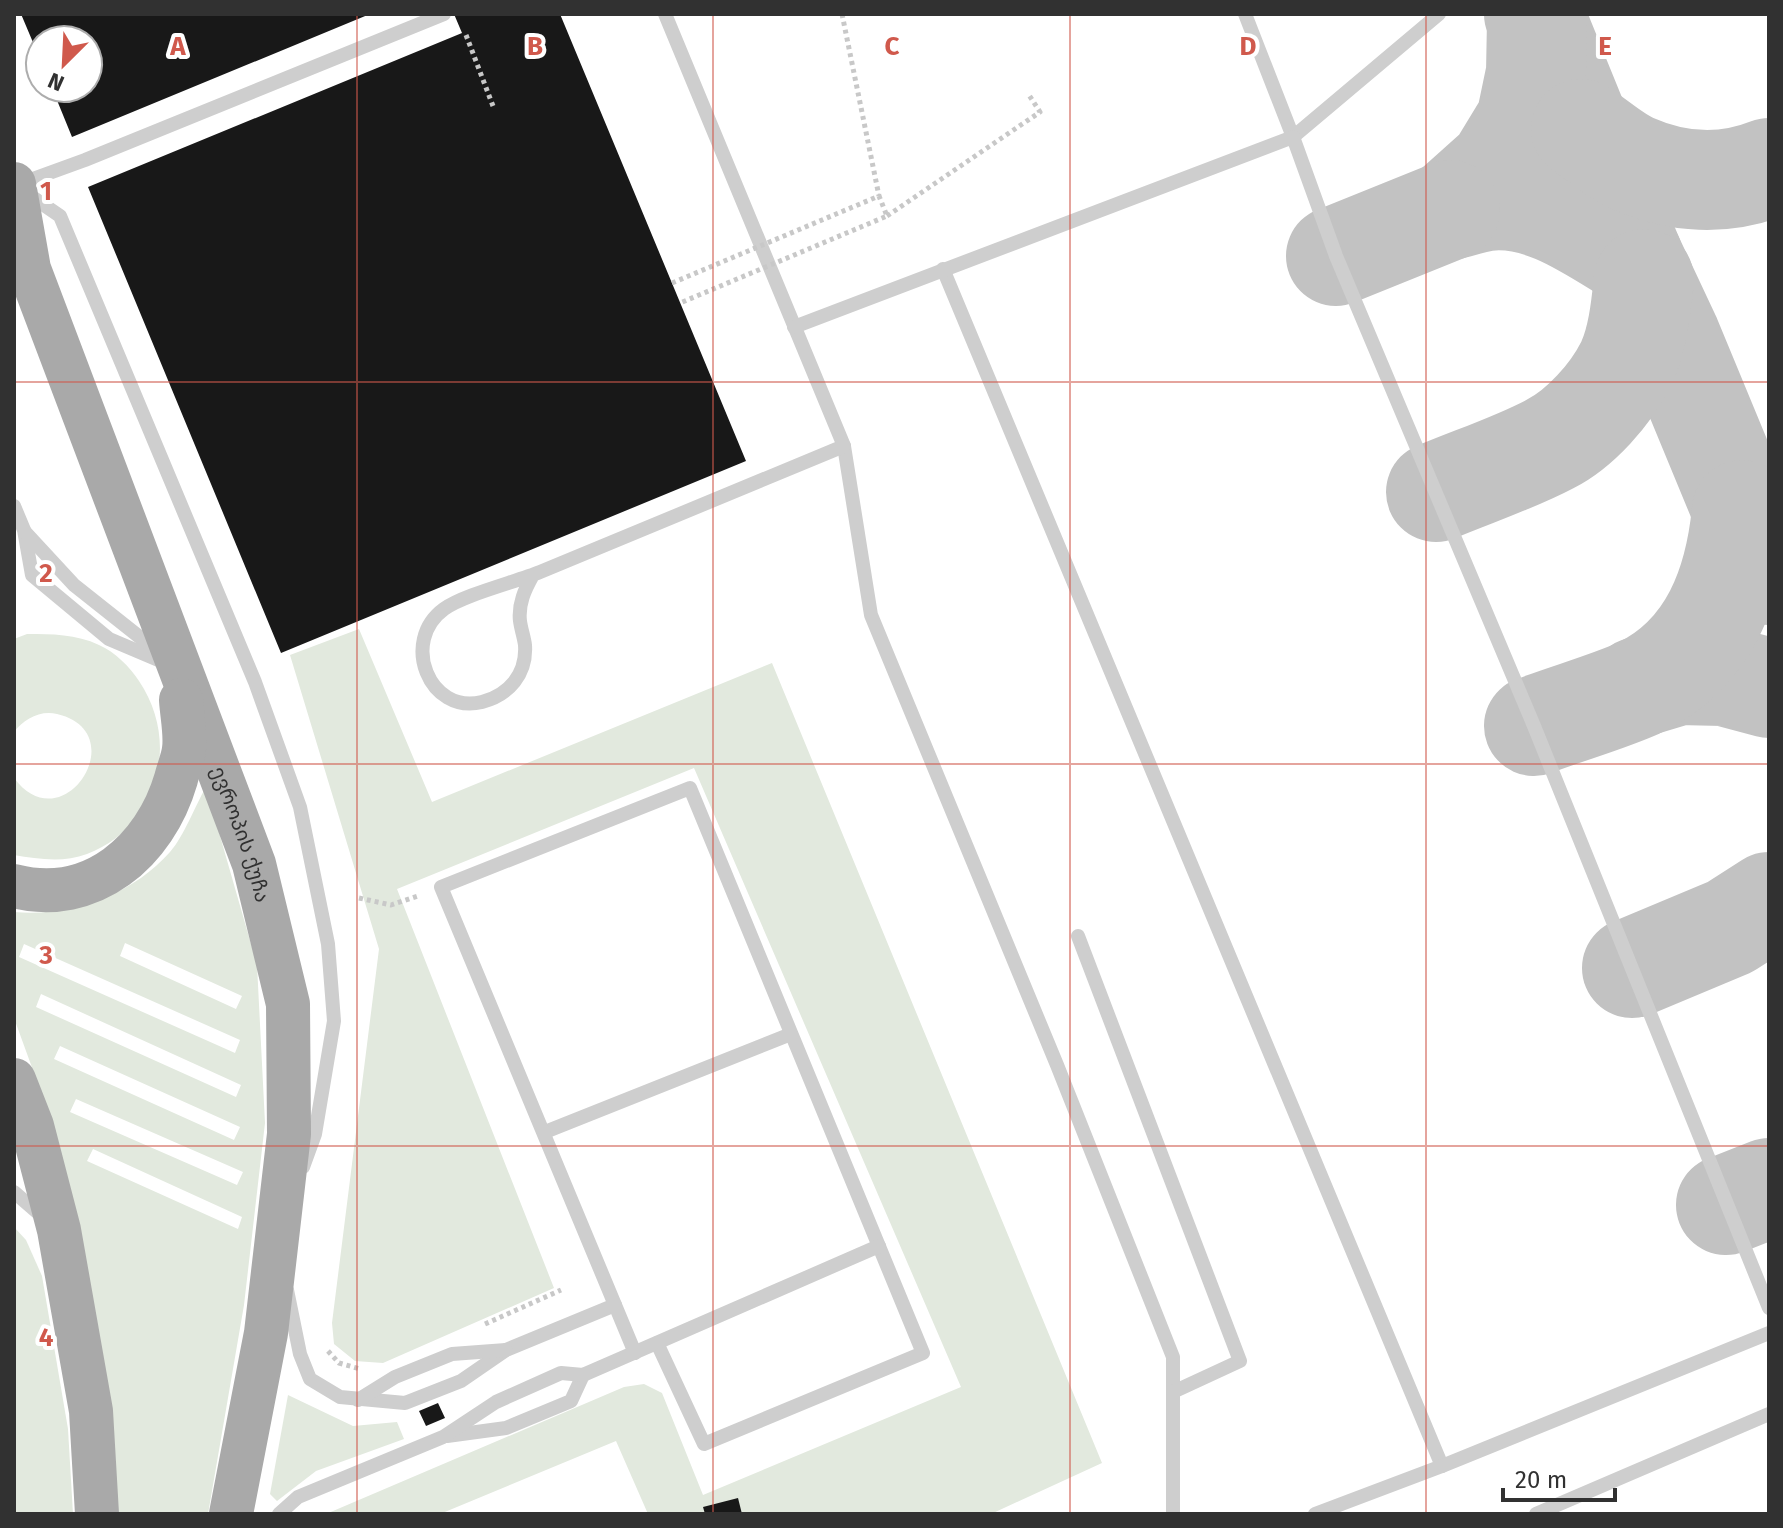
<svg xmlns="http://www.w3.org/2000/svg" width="1783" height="1528" font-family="'Fira Sans','Noto Sans Georgian',sans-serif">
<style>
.green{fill:#e2e9de;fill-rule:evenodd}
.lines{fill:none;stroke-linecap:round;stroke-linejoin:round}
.taxiway{stroke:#c2c2c2;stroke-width:100}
.building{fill:#181818}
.path{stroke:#c8c8c8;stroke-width:5;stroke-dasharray:4 4;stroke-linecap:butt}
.service{stroke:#cecece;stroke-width:14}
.primary{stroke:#a9a9a9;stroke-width:44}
.path-bridge{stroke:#c8c8c8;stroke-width:5;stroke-dasharray:4 4;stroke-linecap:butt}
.grid{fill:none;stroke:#d0594c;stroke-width:2;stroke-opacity:0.55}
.labels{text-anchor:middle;stroke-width:8;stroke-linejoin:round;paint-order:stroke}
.street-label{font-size:20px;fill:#313131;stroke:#fff}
.grid-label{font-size:26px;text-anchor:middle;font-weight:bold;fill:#d0594c;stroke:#fff;stroke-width:8;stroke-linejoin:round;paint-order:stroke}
</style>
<rect width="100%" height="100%" fill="#fff"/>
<!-- green -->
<g class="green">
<path d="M359,629L432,802L772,663L1102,1463L991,1514H648L616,1441L440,1514H326L624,1387L644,1384L662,1393L703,1495L961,1387L694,768L397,889L554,1288L383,1363L355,1361L334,1344L332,1323L379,949L290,655Z"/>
<path d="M27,634C52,634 76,634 99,645C115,652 130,667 139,681C181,743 158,827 87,854C63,863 38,859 14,855V778C63,844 135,732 57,714C40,710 24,719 14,732V639Z"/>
<path d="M206,787L257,965L265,1123L244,1305L208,1514H112L38,1084L14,1018V912C71,917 132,895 170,852C184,836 195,806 206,787ZM125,943L242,996L236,1009L120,956ZM24,944L240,1040L235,1053L19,957ZM41,994L241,1085L236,1097L36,1007ZM60,1046L240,1127L234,1140L54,1059ZM76,1099L243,1172L237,1185L70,1112ZM93,1149L242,1217L238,1229L87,1161Z"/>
<path d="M14,1227L26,1240L42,1276L68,1429L73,1514H14Z"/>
<path d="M288,1395L353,1426L397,1422L404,1439L316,1471L277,1501L270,1494Z"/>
</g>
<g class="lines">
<!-- taxiway -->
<g class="taxiway">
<path d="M1534,14L1633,257L1671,338L1769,575"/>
<path d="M1537,20L1536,73L1526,121L1498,167L1450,210C1462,207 1475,203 1487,201C1541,195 1590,231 1633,257"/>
<path d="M1581,129C1598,140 1615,156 1634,164C1677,183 1724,186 1769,168"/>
<path d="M1336,256L1450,210"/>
<path d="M1436,492C1474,476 1514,463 1550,444C1580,429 1611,394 1626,364C1638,339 1641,307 1644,279"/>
<path d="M1639,687L1679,675L1724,676L1769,688"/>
<path d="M1534,726C1568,713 1605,703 1639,688C1710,654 1735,583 1742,510"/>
<path d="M1632,968L1730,927L1769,902"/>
<path d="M1726,1205L1769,1188"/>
</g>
</g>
<!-- building -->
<g class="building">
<path d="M21,14H370L72,137L52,88H88V40H40V59Z"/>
<path d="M454,14H560L746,461L281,653L88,187L462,33Z"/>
<path d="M438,1403L445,1418L426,1426L419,1411Z"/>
<path d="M738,1498L742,1514H705L703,1507Z"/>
</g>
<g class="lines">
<!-- path -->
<g class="path">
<path d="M842,14L879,196"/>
<path d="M466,35L493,106"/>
<path d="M887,216L1040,112L1029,95"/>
<path d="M359,898L391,905L418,896"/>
<path d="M485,1324L561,1290"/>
<path d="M328,1351L339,1363L360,1369"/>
</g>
<!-- service -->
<g class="service">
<path d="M665,14L844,446L871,615L1057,1065L1173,1357V1514"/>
<path d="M1245,14L1293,137L1439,14"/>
<path d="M19,184L85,160L444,14"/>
<path d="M25,192L60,216L255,682L300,807L328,944L334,1021L315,1134L303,1167"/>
<path d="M943,269L1442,1466"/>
<path d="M794,327L1293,137L1336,256L1534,726L1769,1308"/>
<path d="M14,506L24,530L32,575L109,639L168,664"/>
<path d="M25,532L74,585L161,654"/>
<path d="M533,575C525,589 518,604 520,621C521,629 524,637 525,645C527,674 509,695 482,702C429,715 400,641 444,609C463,595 515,582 540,572C642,530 743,488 844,446"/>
<path d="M1078,936L1240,1361L1173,1392"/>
<path d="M545,1132L791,1034"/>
<path d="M14,1192L44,1218"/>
<path d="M287,1290L300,1354L310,1379L340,1397L405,1403L461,1381L506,1350L615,1305"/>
<path d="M635,1353L441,887L690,788L923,1353L704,1444L657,1343"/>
<path d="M358,1400L395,1377L452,1354L506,1350"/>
<path d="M447,1436L506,1428L571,1401L583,1375"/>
<path d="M279,1514L298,1497L443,1437L496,1402L561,1373L583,1375L879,1246"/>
<path d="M1315,1514L1442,1466L1769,1333"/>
<path d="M1536,1514L1769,1414"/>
</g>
<!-- primary -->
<g class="primary">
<path id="s1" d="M14,184L29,269L254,864L288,1004L289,1134L266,1333L231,1514"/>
<path d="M14,886C92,906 155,851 176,779C178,770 183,759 184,749C186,734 182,716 181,700"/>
<path d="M14,1080L32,1126L59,1230L91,1411L97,1514"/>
</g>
<!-- path-bridge -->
<path class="path-bridge" d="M672,283L879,196L887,216L680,303"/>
</g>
<!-- grid -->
<path class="grid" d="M357,14V1514M713,14V1514M1070,14V1514M1426,14V1514M14,382H1769M14,764H1769M14,1146H1769"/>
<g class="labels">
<!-- street labels -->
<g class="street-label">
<text dy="7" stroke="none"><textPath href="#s1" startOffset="690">ევროპის ქუჩა</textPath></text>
</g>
</g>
<g class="grid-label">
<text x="178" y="55">A</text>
<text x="535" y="55">B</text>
<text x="892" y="55">C</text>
<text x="1248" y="55">D</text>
<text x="1605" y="55">E</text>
<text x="46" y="200">1</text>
<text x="46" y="582">2</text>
<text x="46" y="964">3</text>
<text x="46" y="1346">4</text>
</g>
<!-- border -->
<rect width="1783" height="1528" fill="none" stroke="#313131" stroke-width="32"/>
<!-- north arrow -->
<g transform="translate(64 64) rotate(204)"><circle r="38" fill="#ffffff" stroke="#adadad" stroke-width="2"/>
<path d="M0-6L14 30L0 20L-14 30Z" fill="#d0594c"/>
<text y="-12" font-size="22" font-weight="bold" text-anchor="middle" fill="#313131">N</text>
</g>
<!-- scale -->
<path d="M1503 1488v12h112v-12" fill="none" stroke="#313131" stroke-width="4"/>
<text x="1515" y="1488" font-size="24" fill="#313131" stroke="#ffffff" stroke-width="6" paint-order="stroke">20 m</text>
</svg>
